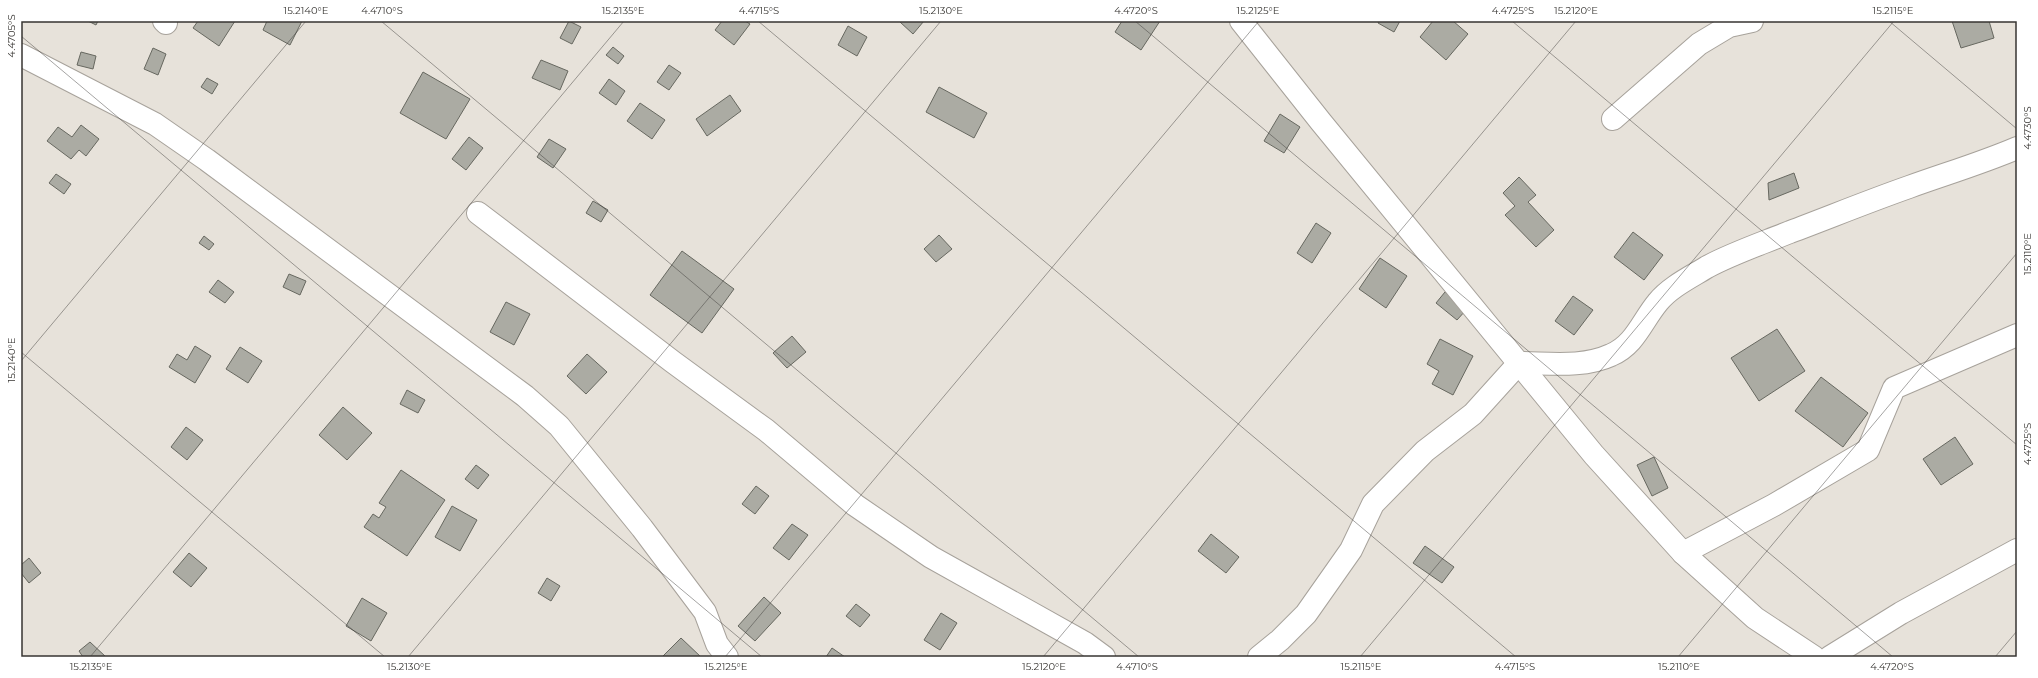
<svg xmlns="http://www.w3.org/2000/svg" width="2038" height="678" font-family="Montserrat,sans-serif">
<style>
.building{fill:#ababa3;stroke:#676860}
.lines{fill:none;stroke-linecap:round;stroke-linejoin:round}
.minor-casing{stroke:#a7a29b;stroke-width:24}
.minor{stroke:#fff;stroke-width:22}
.ticks{fill:none;stroke:#373532;stroke-width:1;stroke-opacity:0.45}
.neatline{fill:none;stroke:#373532;stroke-width:1.5}
.ticks-label{font-size:10px;text-anchor:middle;fill:#373532}
</style>
<rect width="100%" height="100%" fill="#e7e2da"/>
<!-- building -->
<g class="building">
<path d="M88,21H98L96,25Z"/>
<path d="M198,21H235L219,46L193,28Z"/>
<path d="M267,21H302L290,45L263,30Z"/>
<path d="M569,21L581,27L572,44L560,38Z"/>
<path d="M722,21H745L750,24L734,45L715,30Z"/>
<path d="M901,21H924L913,34L900,22Z"/>
<path d="M1122,21H1160L1141,50L1115,32Z"/>
<path d="M1379,21H1400L1394,32L1378,23Z"/>
<path d="M1433,21H1453L1468,34L1446,60L1420,37Z"/>
<path d="M1952,21H1989L1994,38L1961,48Z"/>
<path d="M848,26L867,37L857,56L838,45Z"/>
<path d="M613,47L624,56L618,64L606,55Z"/>
<path d="M153,48L166,54L158,75L144,69Z"/>
<path d="M81,52L96,56L93,69L77,65Z"/>
<path d="M541,60L568,71L560,90L532,78Z"/>
<path d="M669,65L681,73L669,90L657,82Z"/>
<path d="M423,72L470,99L446,139L400,113Z"/>
<path d="M207,78L218,84L212,94L201,87Z"/>
<path d="M609,79L625,91L616,105L599,93Z"/>
<path d="M939,87L987,113L974,138L926,112Z"/>
<path d="M730,95L741,111L707,136L696,119Z"/>
<path d="M640,103L665,120L652,139L627,121Z"/>
<path d="M1280,114L1300,127L1284,153L1264,141Z"/>
<path d="M81,125L99,139L86,156L79,150L71,159L47,141L58,127L72,137Z"/>
<path d="M469,137L483,148L466,170L452,159Z"/>
<path d="M549,139L566,149L553,168L537,157Z"/>
<path d="M1794,173L1799,188L1769,200L1768,183Z"/>
<path d="M56,174L71,184L64,194L49,183Z"/>
<path d="M1519,177L1536,195L1528,202L1554,230L1536,247L1505,215L1515,206L1503,193Z"/>
<path d="M593,201L608,210L601,222L586,213Z"/>
<path d="M1316,223L1331,233L1312,263L1297,253Z"/>
<path d="M1633,232L1663,255L1644,280L1614,257Z"/>
<path d="M939,235L952,249L936,262L924,249Z"/>
<path d="M204,236L214,244L209,250L199,243Z"/>
<path d="M682,251L734,289L702,333L650,295Z"/>
<path d="M1380,258L1407,276L1386,308L1359,289Z"/>
<path d="M289,274L306,281L300,295L283,287Z"/>
<path d="M218,280L234,292L225,303L209,292Z"/>
<path d="M1445,292L1466,310L1457,320L1436,303Z"/>
<path d="M1573,296L1593,310L1574,335L1555,321Z"/>
<path d="M506,302L530,314L514,345L490,332Z"/>
<path d="M1777,329L1805,371L1759,401L1731,358Z"/>
<path d="M792,336L806,352L787,368L773,353Z"/>
<path d="M1440,339L1473,356L1453,395L1432,384L1439,371L1427,364Z"/>
<path d="M195,346L211,356L195,383L169,367L177,354L187,360Z"/>
<path d="M240,347L262,361L248,383L226,369Z"/>
<path d="M587,354L607,372L586,394L567,376Z"/>
<path d="M1821,377L1868,413L1843,447L1795,411Z"/>
<path d="M407,390L425,400L418,413L400,404Z"/>
<path d="M343,407L372,433L347,460L319,435Z"/>
<path d="M186,427L203,440L187,460L171,447Z"/>
<path d="M1955,437L1973,464L1941,485L1923,459Z"/>
<path d="M1654,457L1668,488L1652,496L1637,465Z"/>
<path d="M476,465L489,475L478,489L465,479Z"/>
<path d="M401,470L445,500L407,556L364,527L373,514L379,518L386,507L379,503Z"/>
<path d="M756,486L769,496L755,514L742,504Z"/>
<path d="M452,506L477,520L460,551L435,537Z"/>
<path d="M792,524L808,535L789,560L773,548Z"/>
<path d="M1211,534L1239,557L1226,573L1198,551Z"/>
<path d="M1425,546L1454,567L1442,583L1413,563Z"/>
<path d="M189,553L207,568L191,587L173,572Z"/>
<path d="M29,558L41,573L29,583L21,573V565Z"/>
<path d="M547,578L560,586L551,601L538,593Z"/>
<path d="M764,597L781,613L755,641L738,626Z"/>
<path d="M362,598L387,613L371,641L346,626Z"/>
<path d="M856,604L870,615L860,627L846,616Z"/>
<path d="M941,613L957,623L940,650L924,640Z"/>
<path d="M681,638L701,657H662Z"/>
<path d="M90,642L106,657H83L79,651Z"/>
<path d="M832,648L845,657H826Z"/>
</g>
<g class="lines">
<defs>
<g id="minor">
<path d="M164,21L166,23"/>
<path d="M1241,21L1321,122L1594,455L1683,553L1755,618L1814,657"/>
<path d="M21,55L155,124L207,160L525,396L559,426L642,528L705,612L717,644L727,657"/>
<path d="M1613,119L1699,44L1729,26L1752,21"/>
<path d="M478,213L673,362L766,430L855,505L931,557L1085,643L1104,657"/>
<path d="M1683,553L1774,505L1868,450L1894,388L2017,335"/>
<path d="M1259,657L1280,640L1306,614L1351,550L1373,504L1425,451L1473,414L1519,363C1549,363 1583,368 1611,355C1635,345 1642,321 1658,302C1670,287 1691,277 1707,267C1733,253 1763,243 1790,232C1830,217 1869,201 1909,187C1945,174 1982,163 2017,148"/>
<path d="M1830,657L1901,613L2017,550"/>
</g>
</defs>
<!-- minor casing -->
<use href="#minor" class="minor-casing"/>
<!-- minor -->
<use href="#minor" class="minor"/>
</g>
<!-- ticks -->
<path class="ticks" d="M381,21L1139,657M758,21L1516,657M1135,21L1893,657M1512,21L2017,445M1889,21L2017,129M21,36L762,657M21,352L385,657M21,361L306,21M90,657L624,21M408,657L941,21M725,657L1259,21M1043,657L1576,21M1360,657L1894,21M1678,657L2017,253M1995,657L2017,631"/>
<!-- border -->
<rect width="2038" height="678" fill="none" stroke="#ffffff" stroke-width="44"/>
<rect x="22" y="22" width="1994" height="634" class="neatline"/>
<g class="ticks-label">
<text x="306" y="14">15.2140°E</text>
<text x="382" y="14">4.4710°S</text>
<text x="623" y="14">15.2135°E</text>
<text x="759" y="14">4.4715°S</text>
<text x="941" y="14">15.2130°E</text>
<text x="1136" y="14">4.4720°S</text>
<text x="1258" y="14">15.2125°E</text>
<text x="1513" y="14">4.4725°S</text>
<text x="1576" y="14">15.2120°E</text>
<text x="1893" y="14">15.2115°E</text>
<text transform="translate(11 36) rotate(-90)" y="4">4.4705°S</text>
<text transform="translate(2027 128) rotate(-90)" y="4">4.4730°S</text>
<text transform="translate(2027 254) rotate(-90)" y="4">15.2110°E</text>
<text transform="translate(11 360) rotate(-90)" y="4">15.2140°E</text>
<text transform="translate(2027 444) rotate(-90)" y="4">4.4725°S</text>
<text x="91" y="670">15.2135°E</text>
<text x="409" y="670">15.2130°E</text>
<text x="726" y="670">15.2125°E</text>
<text x="1044" y="670">15.2120°E</text>
<text x="1137" y="670">4.4710°S</text>
<text x="1361" y="670">15.2115°E</text>
<text x="1515" y="670">4.4715°S</text>
<text x="1679" y="670">15.2110°E</text>
<text x="1892" y="670">4.4720°S</text>
</g>
</svg>
